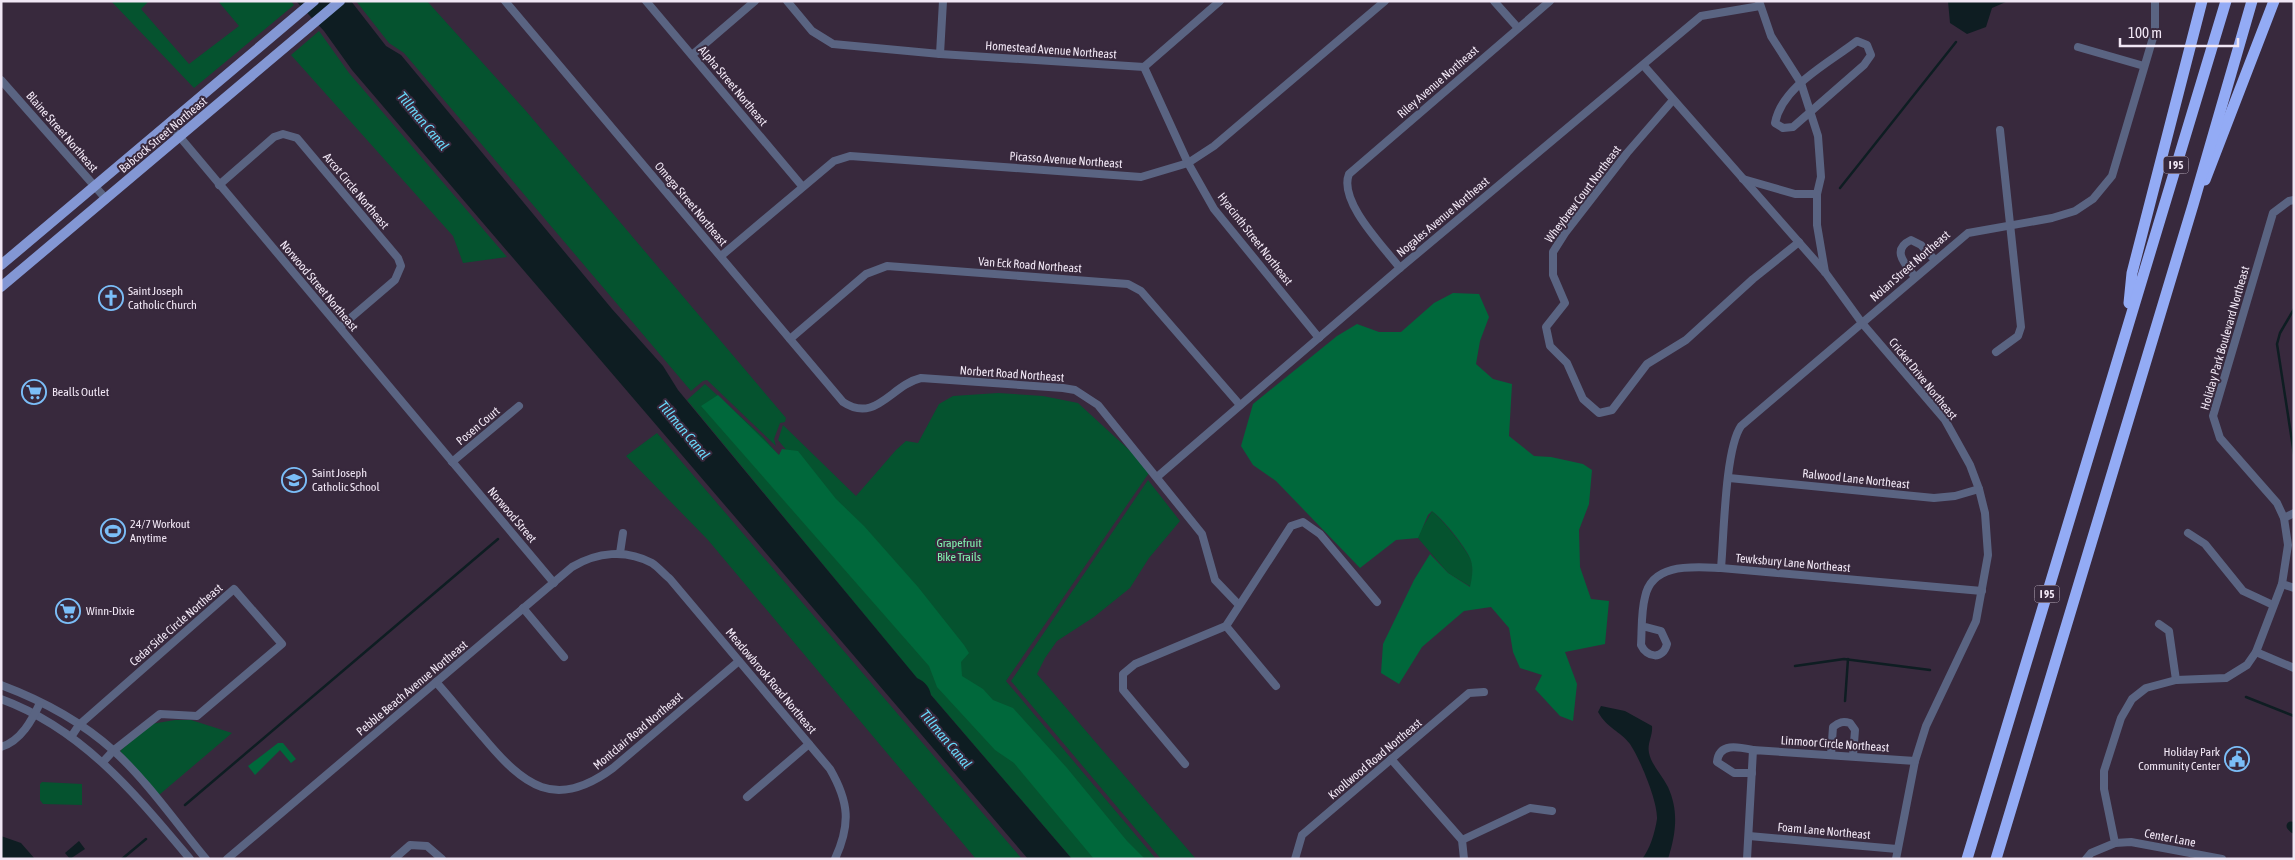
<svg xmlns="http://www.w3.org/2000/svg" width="2295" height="860" font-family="'Asap Condensed',sans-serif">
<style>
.green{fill:#05532f}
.forest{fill:#00683b}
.water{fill:#0e1d22}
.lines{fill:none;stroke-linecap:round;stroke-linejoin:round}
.stream{stroke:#0e1d22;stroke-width:2.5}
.canal{stroke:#0e1d22;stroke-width:9}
.minor{stroke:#5a6482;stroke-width:8}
.major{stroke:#8397d4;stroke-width:10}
.highway{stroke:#93abf5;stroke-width:11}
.labels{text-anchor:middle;stroke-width:4;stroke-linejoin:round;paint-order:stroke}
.shield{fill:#38293d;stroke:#baaebe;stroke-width:1}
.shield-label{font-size:11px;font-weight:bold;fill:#f1e7f5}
.street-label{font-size:12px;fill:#f1e7f5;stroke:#38293d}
.poi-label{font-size:12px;fill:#f1e7f5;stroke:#38293d;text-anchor:start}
.park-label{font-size:12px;fill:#81f2af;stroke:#38293d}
.water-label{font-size:14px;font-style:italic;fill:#68dafb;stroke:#38293d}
</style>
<rect width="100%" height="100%" fill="#38293d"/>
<!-- green -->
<g class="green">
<path d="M111,1H149L141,9L189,64L239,26L218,1H291L294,5L194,88Z"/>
<path d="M356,1H427L526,111L786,418L785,422L780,423L774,439L776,446L707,380L703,381L691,391L404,53L389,43Z"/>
<path d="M319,31L349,73L507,257L463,263L453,236L291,55Z"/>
<path d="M705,384L763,437L787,465L788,452L778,440L783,425L856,496L896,450L906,441L918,443L939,404L953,396L998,393L1043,396L1078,403L1151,470L1006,681L1156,859H1072L925,688L687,400Z"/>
<path d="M657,433L1022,859H976L708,540L626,456Z"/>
<path d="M1148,480L1180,521L1149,558L1130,588L1094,617L1057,641L1045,658L1037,674L1196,859H1161L1011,681Z"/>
<path d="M1432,511C1442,519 1466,548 1471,560C1474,568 1472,578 1471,587L1448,573L1417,537Z"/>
<path d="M175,720H191L232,733L159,795L120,751L151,724Z"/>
<path d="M42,782L82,784V805L43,804L40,800V784Z"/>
</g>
<!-- forest -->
<g class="forest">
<path d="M1453,293L1479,294L1489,317L1480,341L1476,364L1493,379L1512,384L1509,436L1534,456L1551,457L1583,464L1592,470L1589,504L1579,530L1580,567L1591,599L1609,601L1605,644L1565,652L1577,684L1573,721L1560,716L1535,689L1542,675L1520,668L1513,652L1509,628L1491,607L1464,611L1422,647L1399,684L1381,673L1383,644L1414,580L1430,554L1448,573L1470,587C1472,578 1474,567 1470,558C1465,546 1443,519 1432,511L1428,515L1418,538L1396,540L1360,568L1276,481L1253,465L1241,446L1253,404L1337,336L1357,324L1379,332H1401L1434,303Z"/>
<path d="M718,395L779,455L782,449L798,451L836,499L864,526L918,587L964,645L969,653L961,662L962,676L983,689L993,700L1013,708L1067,768L1127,841L1145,859H1094L1014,763L995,750L937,687L929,666L701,406Z"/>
<path d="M278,743H283L296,759L291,763L280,750L255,775L248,766Z"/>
</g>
<!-- water -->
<g class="water">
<path d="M296,1H351L386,46L401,55L612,309L663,366L678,390L917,678C925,682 929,686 931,695L1072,859H1028L352,70L324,31Z"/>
<path d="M1948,1H2008L1992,8L1986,27L1967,34L1950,23Z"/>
<path d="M1601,706L1625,711L1652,726C1653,736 1647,743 1649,753C1652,766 1662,775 1668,787C1679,811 1676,834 1668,859H1642C1650,849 1655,832 1657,819C1658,802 1640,759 1630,744C1620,731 1607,728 1598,712Z"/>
<path d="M1,836L21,843L35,859H1Z"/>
<path d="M79,841L85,849L70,859L65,853Z"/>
</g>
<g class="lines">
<!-- stream -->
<g class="stream">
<path d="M1840,188L1956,42"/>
<path d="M2294,309L2280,333L2277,344L2294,454"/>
<path d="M1795,666L1844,659L1930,670"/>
<path d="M2246,697L2294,716"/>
<path d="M1845,701L1848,659"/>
<path d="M185,805L498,539"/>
<path d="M122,859L146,839"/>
</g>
<!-- canal -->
<path class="canal" d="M2291,826L2294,829"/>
<!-- minor -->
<g class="minor">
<path d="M505,1L843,402C876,424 891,385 921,378L1063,388L1075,390L1098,405L1202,534L1215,580L1238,604"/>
<path d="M646,1L802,186"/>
<path d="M787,1L812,31L833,44L940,54L1144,67L1220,1"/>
<path d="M1494,1L1518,28"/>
<path d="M1759,1L1771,36L1801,83L1818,136L1821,177L1817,194V225L1825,272"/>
<path d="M1857,41L1867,45L1871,55L1864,65L1793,127L1783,128L1775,123C1782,86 1829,63 1857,41Z"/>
<path d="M2078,47L2144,66"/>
<path d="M940,54L943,1"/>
<path d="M692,55L755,1"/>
<path d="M1644,66L1825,272L1862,323L1945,420L1970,465L1979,489L1985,513L1988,555L1976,621L1926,726L1915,761L1896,859"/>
<path d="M1144,67L1188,163L1214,209L1319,338"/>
<path d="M1,80L106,199"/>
<path d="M1673,100L1627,153L1565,233L1553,252V275L1565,303L1546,327L1550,346L1567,363L1583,399L1599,413L1612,410L1647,364L1686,340L1753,279L1799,242"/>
<path d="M169,124L554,583"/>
<path d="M1743,179L1795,194H1817"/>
<path d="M219,185L274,137L283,134L297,138L398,258L401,266L395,280L340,327"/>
<path d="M721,256L834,161L850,156L1141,177L1188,163L1214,146L1385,1"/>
<path d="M1400,268C1383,246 1338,201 1349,174L1550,1"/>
<path d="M1915,277C1906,265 1890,250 1911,240L1921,245L1935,260"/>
<path d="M790,339L866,274L887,266L1128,284L1141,291L1240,405"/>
<path d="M1996,352L2018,336L2021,327L2000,130"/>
<path d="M452,462L519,406"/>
<path d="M1157,477L1400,268L1701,16L1760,6"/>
<path d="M1729,478L1934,498L1955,496L1979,489"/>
<path d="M2284,518L2294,513"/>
<path d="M2188,533L2205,544L2243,591L2273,605"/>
<path d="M620,553L623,533"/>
<path d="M1721,568C1724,535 1725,449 1741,426L1968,233L2052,218L2075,211L2093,199L2112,176L2155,31V1"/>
<path d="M2282,584L2294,588"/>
<path d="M523,608L564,657"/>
<path d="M2159,624L2169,631L2176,680"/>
<path d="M1226,626L1276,686"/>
<path d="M1642,626L1661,631L1667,644C1663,660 1647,658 1641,645C1642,629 1641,612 1645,597C1652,562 1694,567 1721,568L1982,591"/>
<path d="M2256,652L2294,668"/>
<path d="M436,682C452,700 467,719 483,737C524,786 555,811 613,768L739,661"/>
<path d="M1,685C41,700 82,722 114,751C148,782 176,823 206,859"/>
<path d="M1,699C83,729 136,795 190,859"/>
<path d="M71,737L79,725L234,589L282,644L197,716L160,714L113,751L103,762"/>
<path d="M1,747C21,741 32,720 40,703"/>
<path d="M1831,755L1833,727C1839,722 1843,721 1850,723L1855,730L1853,756"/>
<path d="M1391,759L1462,840L1464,859"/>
<path d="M1185,764L1123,690V674L1135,664L1226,626L1291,526L1303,522L1320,534L1377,602"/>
<path d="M1752,773H1734L1717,762C1719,742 1739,747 1753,750"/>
<path d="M747,797L809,744"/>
<path d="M1749,836L1897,849"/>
<path d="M1462,840L1530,808L1552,811"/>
<path d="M2115,843L2131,842L2222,859"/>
<path d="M227,859L572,567C597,552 626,549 652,563C658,567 664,574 670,579L830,769C849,802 851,824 835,859"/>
<path d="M394,859L410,845L427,846L442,859"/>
<path d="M1295,859L1302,835L1469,693L1484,692"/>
<path d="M1747,859L1753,750L1915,761"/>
<path d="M2086,859L2091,853L2115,843L2104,789V771L2121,718L2132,699L2146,688L2176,680L2226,678L2247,665L2256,652L2282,584L2288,545L2284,518L2277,503L2220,438L2213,416L2273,213L2289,201L2294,200"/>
</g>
<!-- major -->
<g class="major">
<path d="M1,265L314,1"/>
<path d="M1,287L340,1"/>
</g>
<!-- highway -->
<g class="highway">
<path d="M2205,180L2274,1"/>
<path d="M2129,303L2132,273L2202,1"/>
<path d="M1967,859L2226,1"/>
<path d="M1996,859L2193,205L2252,1"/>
</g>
</g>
<!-- icons -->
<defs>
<symbol id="church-ring" viewBox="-11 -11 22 22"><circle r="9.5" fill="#38293d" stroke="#7bbef8" stroke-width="1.5"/><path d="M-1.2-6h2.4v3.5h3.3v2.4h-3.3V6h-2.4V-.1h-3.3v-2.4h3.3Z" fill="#7bbef8"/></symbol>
<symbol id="supermarket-ring" viewBox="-11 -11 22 22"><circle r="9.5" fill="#38293d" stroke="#7bbef8" stroke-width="1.5"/><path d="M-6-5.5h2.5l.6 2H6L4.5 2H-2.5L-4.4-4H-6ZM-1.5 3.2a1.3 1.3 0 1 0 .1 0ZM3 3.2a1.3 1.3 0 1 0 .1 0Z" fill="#7bbef8"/></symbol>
<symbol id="school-ring" viewBox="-11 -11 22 22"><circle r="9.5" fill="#38293d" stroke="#7bbef8" stroke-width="1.5"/><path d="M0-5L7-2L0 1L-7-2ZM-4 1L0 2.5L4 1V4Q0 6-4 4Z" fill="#7bbef8"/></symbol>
<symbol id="stadium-ring" viewBox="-11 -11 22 22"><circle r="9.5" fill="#38293d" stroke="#7bbef8" stroke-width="1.5"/><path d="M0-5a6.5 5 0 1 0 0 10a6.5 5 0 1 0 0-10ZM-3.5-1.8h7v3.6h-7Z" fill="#7bbef8"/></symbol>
<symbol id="civic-ring" viewBox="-11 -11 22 22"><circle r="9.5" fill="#38293d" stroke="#7bbef8" stroke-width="1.5"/><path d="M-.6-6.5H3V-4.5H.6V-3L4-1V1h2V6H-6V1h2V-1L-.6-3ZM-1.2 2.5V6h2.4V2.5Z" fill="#7bbef8"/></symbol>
</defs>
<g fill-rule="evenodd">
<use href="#church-ring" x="97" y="284" width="28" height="28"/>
<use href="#supermarket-ring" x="20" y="378" width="28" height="28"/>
<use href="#school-ring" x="280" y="466" width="28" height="28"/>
<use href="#stadium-ring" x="99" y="517" width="28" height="28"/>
<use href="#supermarket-ring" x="54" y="597" width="28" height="28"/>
<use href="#civic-ring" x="2223" y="745" width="28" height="28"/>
</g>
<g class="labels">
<!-- shield labels -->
<g class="shield">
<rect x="2163.5" y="156.5" width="25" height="17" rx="4"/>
<rect x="2034.5" y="585.5" width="25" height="17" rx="4"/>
</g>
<g class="shield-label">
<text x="2176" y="169">I 95</text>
<text x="2047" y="598">I 95</text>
</g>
<!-- street labels -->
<g class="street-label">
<text transform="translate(1051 50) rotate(4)" y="4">Homestead Avenue Northeast</text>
<text transform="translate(1438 82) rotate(-41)" y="4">Riley Avenue Northeast</text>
<text transform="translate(733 86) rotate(50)" y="4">Alpha Street Northeast</text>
<text transform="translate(62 132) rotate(49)" y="4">Blaine Street Northeast</text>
<text transform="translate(163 135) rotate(-40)" y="4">Babcock Street Northeast</text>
<text transform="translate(1066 160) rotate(4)" y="4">Picasso Avenue Northeast</text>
<text transform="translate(356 191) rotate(50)" y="4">Arcot Circle Northeast</text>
<text transform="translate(1583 194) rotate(-53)" y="4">Wheybrew Court Northeast</text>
<text transform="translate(691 204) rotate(50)" y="4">Omega Street Northeast</text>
<text transform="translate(1443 217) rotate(-40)" y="4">Nogales Avenue Northeast</text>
<text transform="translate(1255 239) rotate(52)" y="4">Hyacinth Street Northeast</text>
<text transform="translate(1030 265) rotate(4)" y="4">Van Eck Road Northeast</text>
<text transform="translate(1910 266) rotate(-41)" y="4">Nolan Street Northeast</text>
<text transform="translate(319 286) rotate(50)" y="4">Norwood Street Northeast</text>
<text transform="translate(2225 338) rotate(-74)" y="4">Holiday Park Boulevard Northeast</text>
<text transform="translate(1012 374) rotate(4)" y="4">Norbert Road Northeast</text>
<text transform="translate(1923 379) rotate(51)" y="4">Cricket Drive Northeast</text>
<text transform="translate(478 426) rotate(-40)" y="4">Posen Court</text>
<text transform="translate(1856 479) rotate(6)" y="4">Ralwood Lane Northeast</text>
<text transform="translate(512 515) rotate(50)" y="4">Norwood Street</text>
<text transform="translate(1793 563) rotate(5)" y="4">Tewksbury Lane Northeast</text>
<text transform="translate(176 625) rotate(-41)" y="4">Cedar Side Circle Northeast</text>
<text transform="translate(771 681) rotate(50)" y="4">Meadowbrook Road Northeast</text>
<text transform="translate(412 688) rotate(-40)" y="4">Pebble Beach Avenue Northeast</text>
<text transform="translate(638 731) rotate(-40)" y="4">Montclair Road Northeast</text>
<text transform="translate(1835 744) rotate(4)" y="4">Linmoor Circle Northeast</text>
<text transform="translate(1375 759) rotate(-40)" y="4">Knollwood Road Northeast</text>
<text transform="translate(1824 831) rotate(5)" y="4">Foam Lane Northeast</text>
<text transform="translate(2170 838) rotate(11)" y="4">Center Lane</text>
</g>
<!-- poi labels -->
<g class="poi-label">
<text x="128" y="295">Saint Joseph<tspan x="128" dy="14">Catholic Church</tspan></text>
<text x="52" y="396">Bealls Outlet</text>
<text x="312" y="477">Saint Joseph<tspan x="312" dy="14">Catholic School</tspan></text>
<text x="130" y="528">24/7 Workout<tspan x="130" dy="14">Anytime</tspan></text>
<text x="86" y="615">Winn-Dixie</text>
<text x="2220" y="756" text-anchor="end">Holiday Park<tspan x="2220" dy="14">Community Center</tspan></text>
</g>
<!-- park labels -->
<g class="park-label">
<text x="959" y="547">Grapefruit<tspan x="959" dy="14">Bike Trails</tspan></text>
</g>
<!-- water labels -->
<g class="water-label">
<text transform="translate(423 121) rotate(50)" y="5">Tillman Canal</text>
<text transform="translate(684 430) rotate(50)" y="5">Tillman Canal</text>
<text transform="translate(946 739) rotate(50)" y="5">Tillman Canal</text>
</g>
</g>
<!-- border -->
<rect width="2295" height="860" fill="none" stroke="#f1e7f5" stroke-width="5"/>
<!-- scale -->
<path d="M2120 38v8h118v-8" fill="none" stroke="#f1e7f5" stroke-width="2.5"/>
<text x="2128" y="38" font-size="15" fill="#f1e7f5" stroke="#38293d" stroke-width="4" paint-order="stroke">100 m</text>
</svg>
